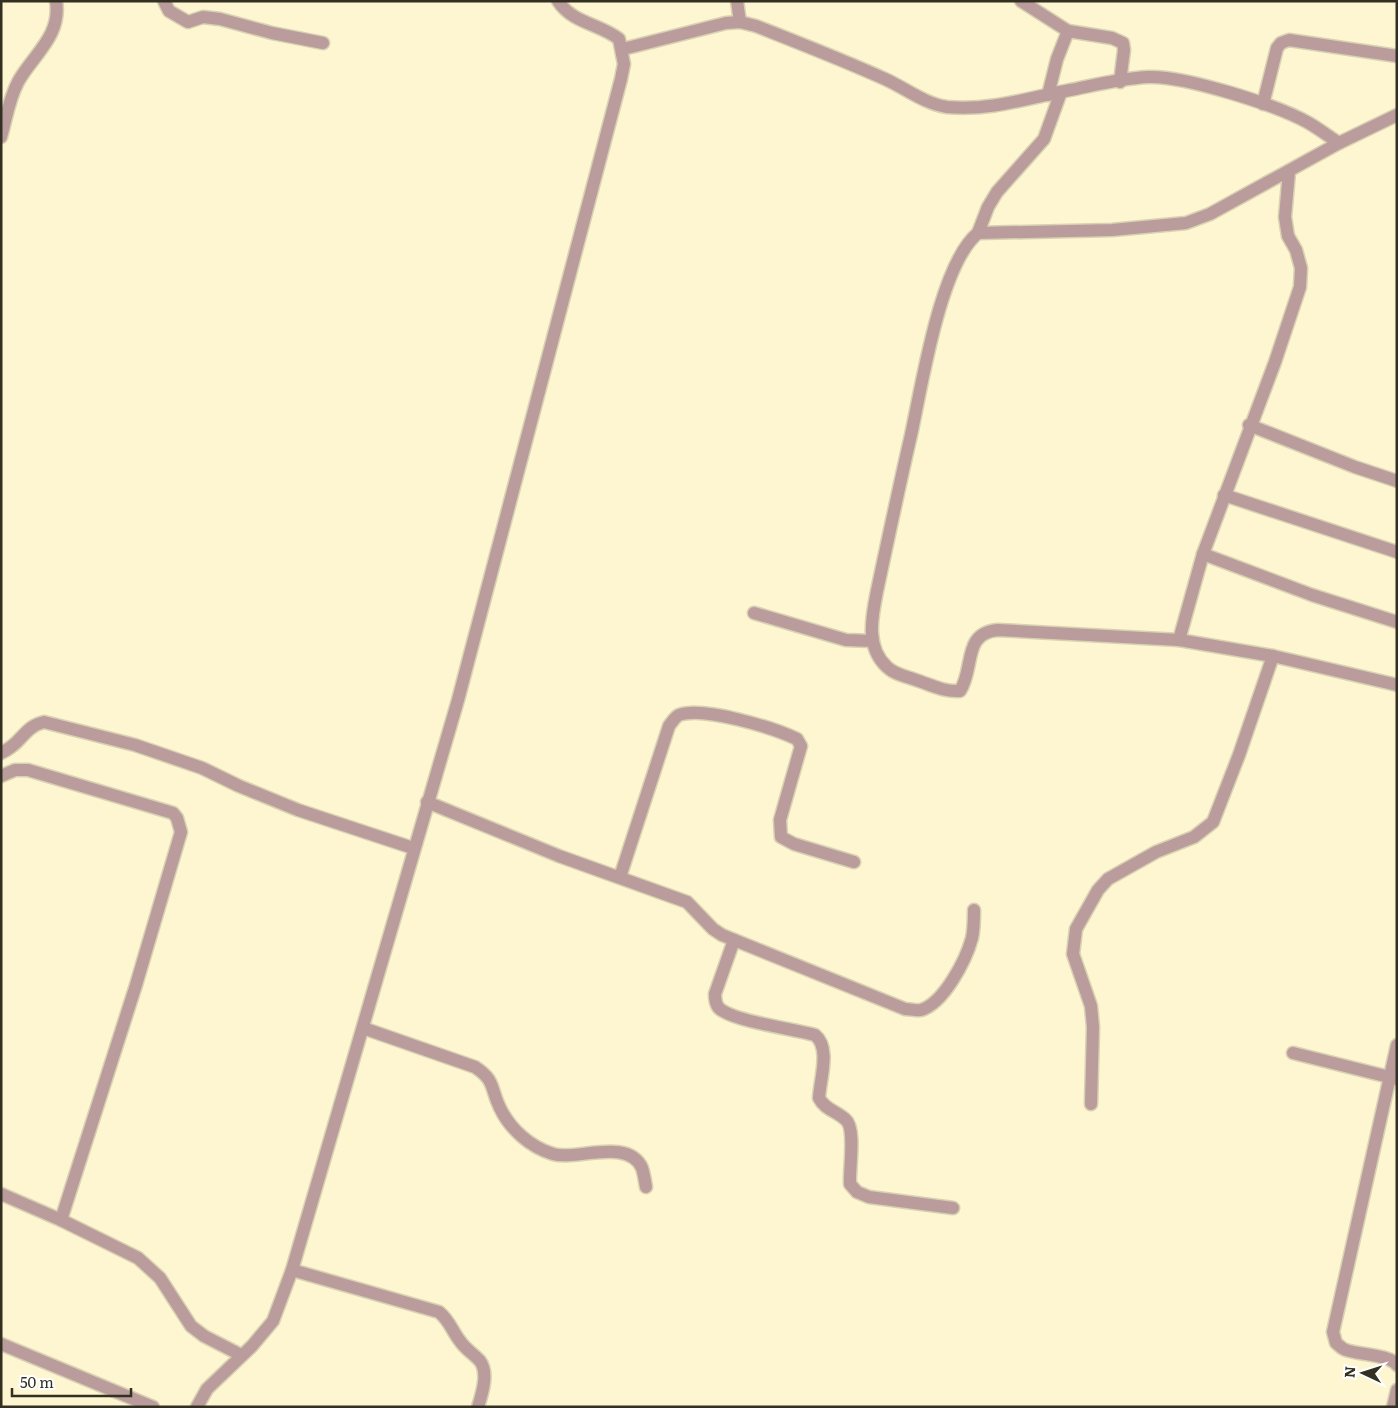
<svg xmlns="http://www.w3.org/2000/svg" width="1398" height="1408" font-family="Literata,serif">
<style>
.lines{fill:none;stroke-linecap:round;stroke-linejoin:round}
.minor-casing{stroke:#d9d2b2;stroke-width:15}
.minor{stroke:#ba9c9d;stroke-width:12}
</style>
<rect width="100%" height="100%" fill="#fdf6d1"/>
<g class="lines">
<defs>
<g id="minor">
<path d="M164,1L169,11L188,22L203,17L220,19L272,33L323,43"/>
<path d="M737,1L740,22"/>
<path d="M1021,1L1068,31L1112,38L1123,43L1124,50L1120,82"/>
<path d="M623,49L726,23L740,22L756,26C799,43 843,60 885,79C905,88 925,104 947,107C990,111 1028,98 1070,90C1095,85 1123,78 1148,77C1183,75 1276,105 1307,122C1318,128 1328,136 1339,143"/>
<path d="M1048,95L1057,59L1068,31"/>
<path d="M1263,104L1277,48L1281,43L1289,40L1397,56"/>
<path d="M1397,115L1339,143L1210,214L1186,223L1112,230L978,233C940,264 922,385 911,435C899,487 888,539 877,591C872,616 865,647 887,667C895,675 909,677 919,681C933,686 945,692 960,691C975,668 962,633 998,630L1179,640L1273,656L1397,685"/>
<path d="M1,137C6,119 9,99 18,82C32,56 62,36 56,1"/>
<path d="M978,233L988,207L997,192L1044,139L1061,92"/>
<path d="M1249,425L1355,467L1397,481"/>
<path d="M1224,495L1397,552"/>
<path d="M1203,554L1312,595L1397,622"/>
<path d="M754,613L846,640L873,641"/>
<path d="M1179,640L1203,554L1275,362L1300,287L1301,268L1296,250L1288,236L1285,217L1289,172"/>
<path d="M1,753C22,744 23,727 44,722L135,745L202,768L239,786L298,810L413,848"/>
<path d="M1,776L15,770H28L173,813L177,818L181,832L136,985L61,1220"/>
<path d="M427,802L559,856L687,902L713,929L722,935L905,1009C910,1009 917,1011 921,1010C944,1003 966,960 972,938C974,929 974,919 974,910"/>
<path d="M620,877L669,726C672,722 675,717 679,715C703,706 774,728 797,739L801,746L780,820L781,837L794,844L854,862"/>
<path d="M734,940L715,994C715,1001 716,1008 723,1011C740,1022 793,1029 815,1035C831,1048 820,1079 819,1098C825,1110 837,1111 846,1120C856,1129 849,1170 850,1184L857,1192L869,1197L953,1208"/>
<path d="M363,1028L475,1067C496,1081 490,1088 500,1108C510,1129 530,1147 553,1154C576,1161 628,1137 642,1168C644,1174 645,1181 646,1187"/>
<path d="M1397,1045L1333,1332L1336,1343C1339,1345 1342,1349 1346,1350C1359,1355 1389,1354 1397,1365"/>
<path d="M1293,1053L1397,1079"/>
<path d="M1091,1104L1093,1027L1091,1006L1073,954L1076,929L1098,890L1108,879L1156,852L1194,837L1213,822L1239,755L1273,656"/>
<path d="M1,1194L61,1220L138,1258L160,1278L191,1326L204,1336L241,1355"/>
<path d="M292,1270L439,1312C450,1321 452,1331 460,1341C465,1349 474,1354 480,1361C489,1373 482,1394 478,1407"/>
<path d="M1,1344L153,1407"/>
<path d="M197,1407L207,1389L252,1346L273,1321L292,1270L458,700L621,79L624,64L619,39C600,24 572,23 558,1"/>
<path d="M1393,1407L1397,1390"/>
</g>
</defs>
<!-- minor casing -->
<use href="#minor" class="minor-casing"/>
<!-- minor -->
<use href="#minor" class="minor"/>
</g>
<!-- border -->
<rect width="1398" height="1408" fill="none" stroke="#333022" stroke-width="5"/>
<!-- north arrow -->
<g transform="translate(1363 1373) rotate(274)" stroke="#ffffff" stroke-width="4" paint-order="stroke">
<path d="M0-4L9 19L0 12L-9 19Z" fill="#333022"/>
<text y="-8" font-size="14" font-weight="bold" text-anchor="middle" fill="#333022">N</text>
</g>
<!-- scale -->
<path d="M12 1388v8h119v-8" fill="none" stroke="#333022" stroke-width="2.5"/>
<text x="20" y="1388" font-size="15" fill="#333022" stroke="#ffffff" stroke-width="4" paint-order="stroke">50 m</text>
</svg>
